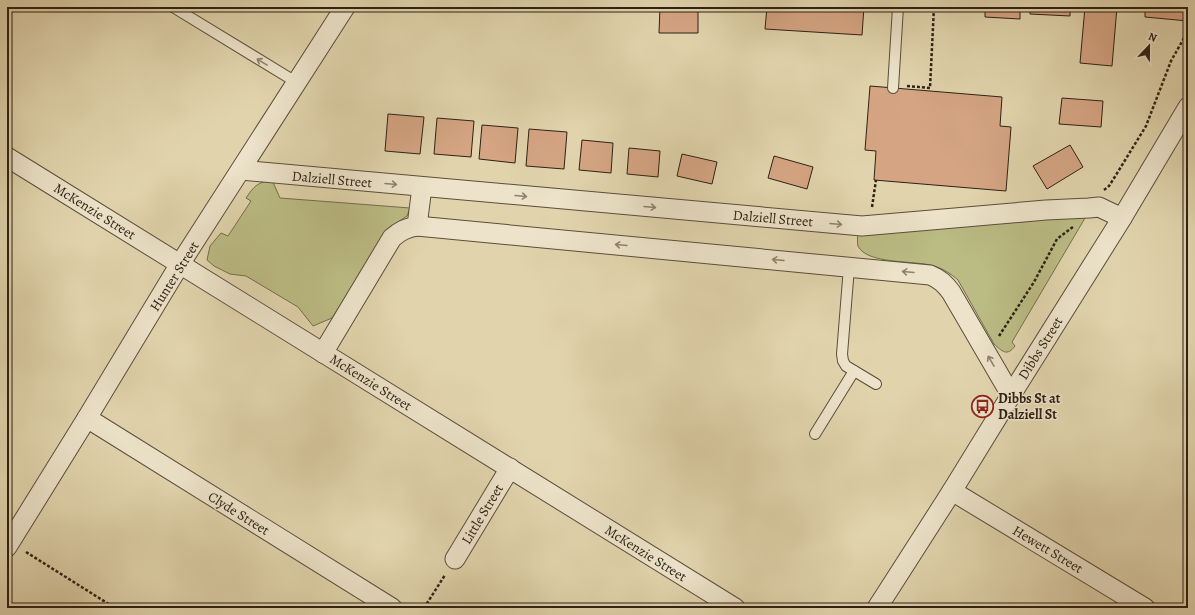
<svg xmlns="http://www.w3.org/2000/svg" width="1195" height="615" font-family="Alegreya,serif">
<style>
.green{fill:#bbbb84;stroke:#746e4c}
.building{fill:#d5a583;stroke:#2e2114}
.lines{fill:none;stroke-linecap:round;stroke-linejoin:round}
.lane-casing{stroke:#5b4e3a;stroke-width:12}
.street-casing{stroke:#5b4e3a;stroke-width:21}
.path{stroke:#2e2114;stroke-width:2.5;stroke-dasharray:3 2;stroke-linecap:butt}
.lane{stroke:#ece3ca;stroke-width:10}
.street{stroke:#ece3ca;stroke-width:19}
.oneway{stroke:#8d826f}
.labels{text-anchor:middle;stroke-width:3;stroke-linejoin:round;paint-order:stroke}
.street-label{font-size:14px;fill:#2e2114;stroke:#ece3ca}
.poi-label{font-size:14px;font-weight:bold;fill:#2e2114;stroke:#ece3ca;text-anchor:start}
</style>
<rect width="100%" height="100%" fill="#e1d4ad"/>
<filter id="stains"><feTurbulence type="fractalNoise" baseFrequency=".005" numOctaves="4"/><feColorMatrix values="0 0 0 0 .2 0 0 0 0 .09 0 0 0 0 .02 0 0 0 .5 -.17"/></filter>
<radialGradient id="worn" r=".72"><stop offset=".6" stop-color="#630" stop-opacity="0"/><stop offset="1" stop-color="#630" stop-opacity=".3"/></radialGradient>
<!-- green -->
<g class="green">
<path d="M272,180L280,198L410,208L407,216L390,227L332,318L313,326L298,307L246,276L230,274L214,266L207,260L210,246L221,233L228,236L251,201L246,198C254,186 258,182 272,180Z"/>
<path d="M1088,213L1012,342L1015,346C1007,357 1002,351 994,344L958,280C951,274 944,269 934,266C916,260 867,265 858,246C857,243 858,237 857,233Z"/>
</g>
<!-- building -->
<g class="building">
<path d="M660,7H698V33H659Z"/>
<path d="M698,7H730V10L698,8Z"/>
<path d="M767,7H864L862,35L765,29Z"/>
<path d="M985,7H1020V19L985,17Z"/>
<path d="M1030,7H1070V16L1030,14Z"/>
<path d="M1085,7H1117L1112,66L1080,63Z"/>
<path d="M1145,7H1188V21L1145,17Z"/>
<path d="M870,86L1002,97L1000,126L1011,127L1006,191L874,180L876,151L865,150Z"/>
<path d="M1062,98L1103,101L1101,127L1059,124Z"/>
<path d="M388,114L424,117L420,154L385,151Z"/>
<path d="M437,118L474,121L471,157L434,154Z"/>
<path d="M482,125L518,128L515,163L479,159Z"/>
<path d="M529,129L567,132L564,169L526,166Z"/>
<path d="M582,140L613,143L611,173L579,170Z"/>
<path d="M1070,145L1083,167L1047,189L1033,166Z"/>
<path d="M629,148L660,151L658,177L627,174Z"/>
<path d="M682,154L717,162L712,184L677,176Z"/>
<path d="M774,156L813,167L807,189L768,178Z"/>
</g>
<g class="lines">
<defs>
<g id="lane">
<path d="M173,7L296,82"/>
<path d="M893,88L898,7"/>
<path d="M849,267L842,354L843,361L846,366L876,384"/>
<path d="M815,434L854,371"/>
</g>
<g id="street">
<path d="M7,157L735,608"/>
<path d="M241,170L862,226L1046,210L1089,208L1099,207L1122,218"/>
<path d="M417,226L422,187"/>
<path d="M323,353L392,238C400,231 406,228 417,226L930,275C940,279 945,284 951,292L1011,395"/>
<path d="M87,418L392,608"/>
<path d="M952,491L1145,608"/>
<path d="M7,547L87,418L180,264L345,7"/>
<path d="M455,559L510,468"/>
<path d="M877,608L952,491L1011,395L1122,218L1188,107"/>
</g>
</defs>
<!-- lane casing -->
<use href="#lane" class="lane-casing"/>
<!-- street casing -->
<use href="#street" class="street-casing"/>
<!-- path -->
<g class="path">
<path d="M907,86L930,88L934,7"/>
<path d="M1104,190L1109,186L1116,175L1146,126L1171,61L1188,31"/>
<path d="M872,207L876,180"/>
<path d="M999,336L1034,282L1057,239L1073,227"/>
<path d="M26,552L115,608"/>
<path d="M424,608L445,575"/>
</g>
<!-- lane -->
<use href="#lane" class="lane"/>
<!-- street -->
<use href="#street" class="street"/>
</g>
<!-- one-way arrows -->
<defs><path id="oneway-shaft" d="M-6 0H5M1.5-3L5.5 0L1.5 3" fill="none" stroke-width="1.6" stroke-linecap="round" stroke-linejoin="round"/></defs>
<g class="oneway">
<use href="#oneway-shaft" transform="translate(262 62) rotate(-149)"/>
<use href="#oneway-shaft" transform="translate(391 184) rotate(5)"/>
<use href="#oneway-shaft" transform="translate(521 196) rotate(5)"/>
<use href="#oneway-shaft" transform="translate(650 207) rotate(5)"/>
<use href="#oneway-shaft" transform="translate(836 224) rotate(5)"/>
<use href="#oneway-shaft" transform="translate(621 245) rotate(-175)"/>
<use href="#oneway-shaft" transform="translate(778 260) rotate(-175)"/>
<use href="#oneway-shaft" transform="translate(908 272) rotate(-175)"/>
<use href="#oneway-shaft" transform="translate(991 361) rotate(-120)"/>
</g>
<!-- icons -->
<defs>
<symbol id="bus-ring" viewBox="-11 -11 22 22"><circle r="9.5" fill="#ece3ca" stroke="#8f2418" stroke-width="1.5"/><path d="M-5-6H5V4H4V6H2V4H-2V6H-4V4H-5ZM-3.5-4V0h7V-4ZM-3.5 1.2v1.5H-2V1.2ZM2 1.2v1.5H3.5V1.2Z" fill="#8f2418"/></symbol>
</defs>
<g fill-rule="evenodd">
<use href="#bus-ring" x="970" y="394" width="25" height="25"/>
</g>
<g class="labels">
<!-- street labels -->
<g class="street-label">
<text transform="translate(332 179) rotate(5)" y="5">Dalziell Street</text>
<text transform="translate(95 211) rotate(32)" y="5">McKenzie Street</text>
<text transform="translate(773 218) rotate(5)" y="5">Dalziell Street</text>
<text transform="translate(174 276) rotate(-58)" y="5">Hunter Street</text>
<text transform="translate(1040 348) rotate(-58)" y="5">Dibbs Street</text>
<text transform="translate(371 382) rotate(32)" y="5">McKenzie Street</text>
<text transform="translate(239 513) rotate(32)" y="5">Clyde Street</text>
<text transform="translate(482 514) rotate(-59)" y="5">Little Street</text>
<text transform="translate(1048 549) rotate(31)" y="5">Hewett Street</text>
<text transform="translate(646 553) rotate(32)" y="5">McKenzie Street</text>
</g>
<!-- poi labels -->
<g class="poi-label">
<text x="998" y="403">Dibbs St at<tspan x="998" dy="16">Dalziell St</tspan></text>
</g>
</g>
<!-- margin -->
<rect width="1195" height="615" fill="none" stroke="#e1d4ad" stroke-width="24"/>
<rect x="8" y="8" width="1179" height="599" fill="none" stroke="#2e2114" stroke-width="2"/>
<rect x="12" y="12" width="1171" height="591" fill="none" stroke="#2e2114"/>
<!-- north arrow -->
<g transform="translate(1149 46) rotate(22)" stroke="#ece3ca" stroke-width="3" paint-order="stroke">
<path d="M0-3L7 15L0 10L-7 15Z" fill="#2e2114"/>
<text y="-6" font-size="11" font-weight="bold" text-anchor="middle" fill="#2e2114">N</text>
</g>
<rect width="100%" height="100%" filter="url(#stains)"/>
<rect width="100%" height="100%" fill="url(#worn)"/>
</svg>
